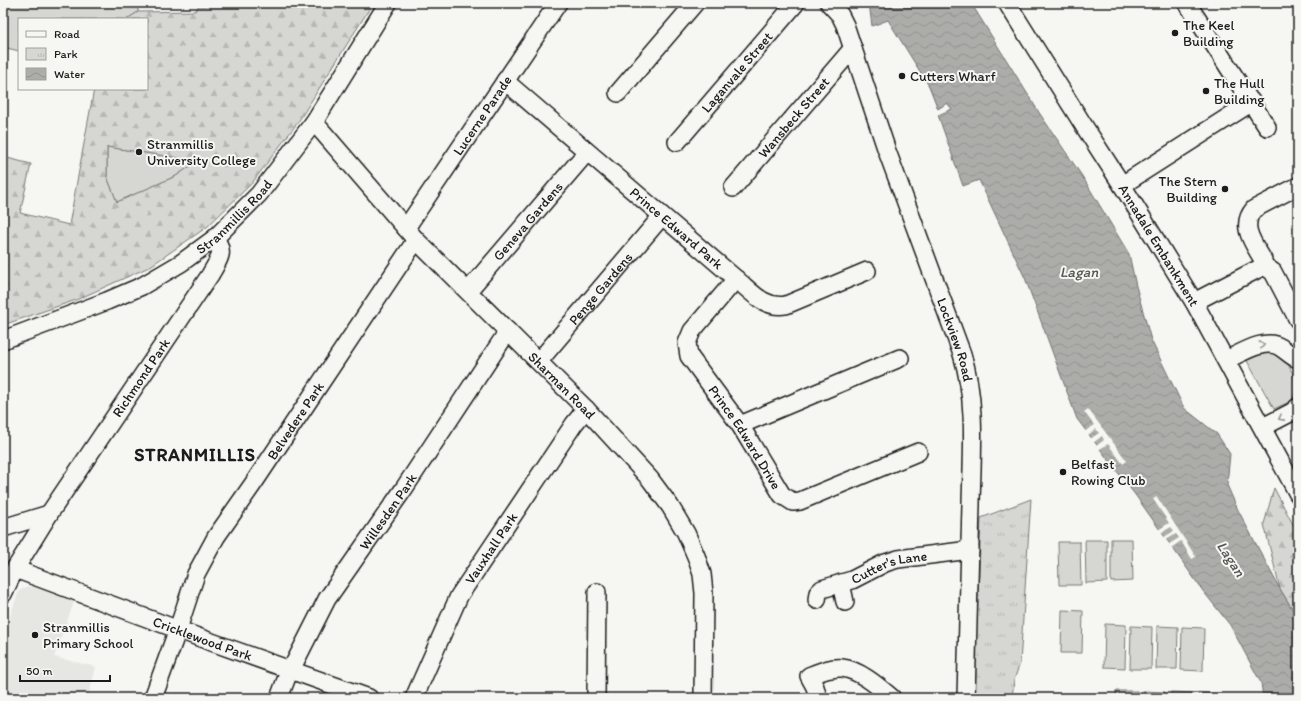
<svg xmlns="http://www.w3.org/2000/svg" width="1301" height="701" font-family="Itim,sans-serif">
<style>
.built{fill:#e6e6e2}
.grass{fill:#d6d6d2;stroke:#797977}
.forest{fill:url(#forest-firs);stroke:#797977;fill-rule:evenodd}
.park{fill:url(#park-tufts);stroke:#797977}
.water{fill:url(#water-waves);stroke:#727271}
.pier{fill:#f6f6f2}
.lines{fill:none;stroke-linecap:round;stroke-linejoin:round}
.minor-casing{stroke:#1c1c1c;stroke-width:20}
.minor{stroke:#f6f6f2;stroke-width:17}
.oneway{stroke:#949492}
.poi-dot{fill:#1c1c1c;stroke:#f6f6f2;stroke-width:1.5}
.labels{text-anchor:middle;stroke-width:4;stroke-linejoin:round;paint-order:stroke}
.poi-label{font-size:14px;fill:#1c1c1c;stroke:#f6f6f2;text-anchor:start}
.street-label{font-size:14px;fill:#1c1c1c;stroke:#f6f6f2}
.water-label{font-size:15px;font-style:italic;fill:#565654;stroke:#f6f6f2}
.district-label{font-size:18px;font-weight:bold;letter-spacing:1px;fill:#1c1c1c;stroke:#f6f6f2}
</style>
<defs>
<pattern id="forest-firs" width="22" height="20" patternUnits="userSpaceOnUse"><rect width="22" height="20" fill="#d6d6d2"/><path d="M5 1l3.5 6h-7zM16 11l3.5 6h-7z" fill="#b7b7b4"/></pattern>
<pattern id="park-tufts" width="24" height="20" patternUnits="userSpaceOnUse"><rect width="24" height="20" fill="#d6d6d2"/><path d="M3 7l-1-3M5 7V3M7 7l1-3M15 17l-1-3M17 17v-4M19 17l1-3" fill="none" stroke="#b7b7b4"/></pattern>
<pattern id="water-waves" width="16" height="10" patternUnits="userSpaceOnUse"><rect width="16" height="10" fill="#acaca9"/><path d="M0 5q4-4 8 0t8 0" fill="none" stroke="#939391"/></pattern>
</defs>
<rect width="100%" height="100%" fill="#f6f6f2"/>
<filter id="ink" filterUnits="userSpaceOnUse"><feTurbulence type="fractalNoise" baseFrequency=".025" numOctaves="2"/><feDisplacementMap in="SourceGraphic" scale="8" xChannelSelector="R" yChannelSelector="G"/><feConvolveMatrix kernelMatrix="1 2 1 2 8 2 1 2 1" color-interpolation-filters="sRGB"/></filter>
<g filter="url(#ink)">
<!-- built -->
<path class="built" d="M28,586L42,590L74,602L54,657L96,667L88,698H3V662L11,613L19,591Z"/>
<!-- grass -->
<g class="grass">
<path d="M3,3H138V12L127,19H19V51L3,47Z"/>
<path d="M107,147L198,161L176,176L117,202L107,177Z"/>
<path d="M1265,348L1283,355L1293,374L1296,383L1295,394L1291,401L1274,409L1246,359Z"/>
<path d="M1111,539H1132L1133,581L1111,582Z"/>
<path d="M1085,540H1107V582L1086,583Z"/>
<path d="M1058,542H1080L1081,585H1059Z"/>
<path d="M1062,610L1083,611L1082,653H1061Z"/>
<path d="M1105,624L1126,625L1125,668L1104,667Z"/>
<path d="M1131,626L1152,627L1151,669H1130Z"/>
<path d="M1157,626L1178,627L1177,669H1156Z"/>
<path d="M1182,627L1204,628L1203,671L1181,670Z"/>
<rect x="1116" y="691" width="21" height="7"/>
<path d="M1144,691L1165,692V698H1143Z"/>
<path d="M1171,692L1192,693V698H1171Z"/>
<path d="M1199,693L1220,694V698H1198Z"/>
</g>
<!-- forest -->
<g class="forest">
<path d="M201,3H373L298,122L252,183L207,227L149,267L76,300L3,325V157L31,164L20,213L69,225L94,89H147V19H127L138,12L195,11ZM107,148V147L198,161L176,176L117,202L107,177Z"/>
<path d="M1274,488L1298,534V618L1280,589L1264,524Z"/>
</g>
<!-- park -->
<path class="park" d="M1031,499L1020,663L1014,680L1012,698H974L981,518Z"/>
<!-- water -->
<path class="water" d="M869,3H971L1040,114L1082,176L1129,254L1136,286L1151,340L1184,408L1217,434L1230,454L1227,485L1238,510L1280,589L1298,618V698H1263L1261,683L1230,625L1203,591L1136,496L1077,419L1025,278L979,180L963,186L938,115L952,109L947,103L938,109L929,86L888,20L872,26Z"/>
<!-- pier -->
<g class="pier">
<path d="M1088,409L1127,461L1123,464L1108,444L1098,450L1095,447L1104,440L1102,436L1093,443L1090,439L1099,433L1096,429L1087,436L1084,432L1094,425L1084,412Z"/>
<path d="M1157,497L1196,557L1192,559L1181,541L1171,548L1169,544L1179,538L1176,534L1166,540L1164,537L1174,531L1171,527L1161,533L1158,530L1169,523L1153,499Z"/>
</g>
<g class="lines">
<defs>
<g id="minor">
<path id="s1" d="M829,3L840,15L845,25L887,151L962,354C977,402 972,454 971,504C969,569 968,633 966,698"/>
<path id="s2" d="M1007,3L1084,126L1122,185L1194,302L1298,494"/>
<path d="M1187,3L1267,127"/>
<path id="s3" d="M505,81L736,279C751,291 764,309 786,305L867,271"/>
<path d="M618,93L695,3"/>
<path id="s4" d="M314,122L416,240L586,409L650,479L670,506L686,533L696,556L702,574L704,593L703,698"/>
<path id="s5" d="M677,142L796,3"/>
<path d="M1122,185L1252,102"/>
<path id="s6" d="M733,188L853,48"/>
<path id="s7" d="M406,228L558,3"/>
<path d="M1263,265L1273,272L1298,320"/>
<path id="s8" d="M736,279L692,331L687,343L689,356L740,425L782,495L793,502L800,501L918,452"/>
<path id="s9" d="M468,291L587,152"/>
<path d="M1194,302L1260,268L1263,265V260C1254,244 1239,226 1254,209L1298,186"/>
<path id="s10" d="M3,340L107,301L142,286L181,263L215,238L259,194L314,122L388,3"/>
<path d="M1226,360C1240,354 1265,337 1280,347C1287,351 1290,356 1298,359"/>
<path id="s11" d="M539,361L662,216"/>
<path d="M740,425L900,358"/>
<path d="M1263,427L1292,412L1298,407"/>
<path d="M3,528L49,514"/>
<path id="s12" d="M15,569L206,640L369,698"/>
<path d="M841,583L845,602"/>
<path id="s13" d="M3,594L15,569L49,514L210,275C218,260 226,254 215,238"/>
<path id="s14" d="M817,600L818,593L822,589L852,580L885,563L898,559L970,550"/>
<path id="s15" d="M153,698L178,629L196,574L216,537L253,484L416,240"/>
<path id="s16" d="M279,698L290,669L295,662L327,599L403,490L508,331"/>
<path id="s17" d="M414,698L459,596L574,424L586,409"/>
<path d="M596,698L597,592"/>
<path d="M818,698L815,687L809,676C819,672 830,667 842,668C860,670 879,687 892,698"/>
</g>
</defs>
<!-- minor casing -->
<use href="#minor" class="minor-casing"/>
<!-- minor -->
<use href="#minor" class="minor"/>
</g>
<!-- one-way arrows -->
<defs><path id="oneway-chevron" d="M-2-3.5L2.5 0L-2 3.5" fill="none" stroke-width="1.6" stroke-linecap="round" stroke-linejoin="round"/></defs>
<g class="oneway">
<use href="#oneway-chevron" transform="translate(1262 345) rotate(-14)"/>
<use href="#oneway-chevron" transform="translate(1281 418) rotate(152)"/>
</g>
</g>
<!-- markers -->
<g class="poi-dot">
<circle cx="1175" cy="33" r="4"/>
<circle cx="902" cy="76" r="4"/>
<circle cx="1206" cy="91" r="4"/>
<circle cx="139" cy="152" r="4"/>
<circle cx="1225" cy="189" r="4"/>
<circle cx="1063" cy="472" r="4"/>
<circle cx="35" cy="635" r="4"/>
</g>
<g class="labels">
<!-- poi labels -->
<g class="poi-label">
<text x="1183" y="30">The Keel<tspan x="1183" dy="16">Building</tspan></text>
<text x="910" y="81">Cutters Wharf</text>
<text x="1214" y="88">The Hull<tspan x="1214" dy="16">Building</tspan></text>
<text x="147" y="149">Stranmillis<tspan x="147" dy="16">University College</tspan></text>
<text x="1217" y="186" text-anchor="end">The Stern<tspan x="1217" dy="16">Building</tspan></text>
<text x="1071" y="469">Belfast<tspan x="1071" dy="16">Rowing Club</tspan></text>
<text x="43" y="632">Stranmillis<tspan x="43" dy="16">Primary School</tspan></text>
</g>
<!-- street labels -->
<g class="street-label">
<text dy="5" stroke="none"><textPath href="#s5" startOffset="92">Laganvale Street</textPath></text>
<text dy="5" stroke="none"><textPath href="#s7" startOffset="136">Lucerne Parade</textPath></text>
<text dy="5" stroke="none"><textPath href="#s6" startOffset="93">Wansbeck Street</textPath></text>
<text dy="5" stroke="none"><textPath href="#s10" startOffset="265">Stranmillis Road</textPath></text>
<text dy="5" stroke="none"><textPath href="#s9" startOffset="92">Geneva Gardens</textPath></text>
<text dy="5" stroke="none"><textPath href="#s3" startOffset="226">Prince Edward Park</textPath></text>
<text dy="5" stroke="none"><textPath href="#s2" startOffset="286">Annadale Embankment</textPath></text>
<text dy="5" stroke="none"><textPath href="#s11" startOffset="95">Penge Gardens</textPath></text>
<text dy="5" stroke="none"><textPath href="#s1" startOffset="361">Lockview Road</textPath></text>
<text dy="5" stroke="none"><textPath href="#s13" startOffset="257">Richmond Park</textPath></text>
<text dy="5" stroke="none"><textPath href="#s4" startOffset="362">Sharman Road</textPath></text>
<text dy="5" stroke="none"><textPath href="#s15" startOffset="314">Belvedere Park</textPath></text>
<text dy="5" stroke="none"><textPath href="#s8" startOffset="193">Prince Edward Drive</textPath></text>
<text dy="5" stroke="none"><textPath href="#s16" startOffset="217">Willesden Park</textPath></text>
<text dy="5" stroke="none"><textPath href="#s17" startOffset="169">Vauxhall Park</textPath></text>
<text dy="5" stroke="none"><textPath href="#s14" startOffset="84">Cutter's Lane</textPath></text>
<text dy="5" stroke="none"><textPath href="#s12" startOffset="200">Cricklewood Park</textPath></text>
</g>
<!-- water labels -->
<g class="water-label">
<text x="1079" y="277">Lagan</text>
<text transform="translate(1231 559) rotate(57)" y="5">Lagan</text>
</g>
<!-- district labels -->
<g class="district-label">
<text x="195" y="461">STRANMILLIS</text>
</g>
</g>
<!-- margin -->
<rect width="1301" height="701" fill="none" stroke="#f6f6f2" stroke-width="16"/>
<rect x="8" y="8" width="1285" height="685" fill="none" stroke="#1c1c1c" stroke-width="1.5" filter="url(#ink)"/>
<!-- legend -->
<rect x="18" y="18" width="130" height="72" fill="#f6f6f2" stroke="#9f9f9c"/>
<rect x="26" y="31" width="20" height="6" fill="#f6f6f2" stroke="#9f9f9c"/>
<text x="54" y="38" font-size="12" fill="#1c1c1c">Road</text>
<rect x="26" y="48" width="20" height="12" fill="url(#park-tufts)" stroke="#9f9f9c"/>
<text x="54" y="58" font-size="12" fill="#1c1c1c">Park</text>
<rect x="26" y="68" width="20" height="12" fill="url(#water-waves)" stroke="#9f9f9c"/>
<text x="54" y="78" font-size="12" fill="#1c1c1c">Water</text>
<!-- scale -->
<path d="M20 675v6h90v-6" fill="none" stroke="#1c1c1c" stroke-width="2"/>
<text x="26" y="675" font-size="12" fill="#1c1c1c" stroke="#f6f6f2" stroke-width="3" paint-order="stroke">50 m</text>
</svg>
